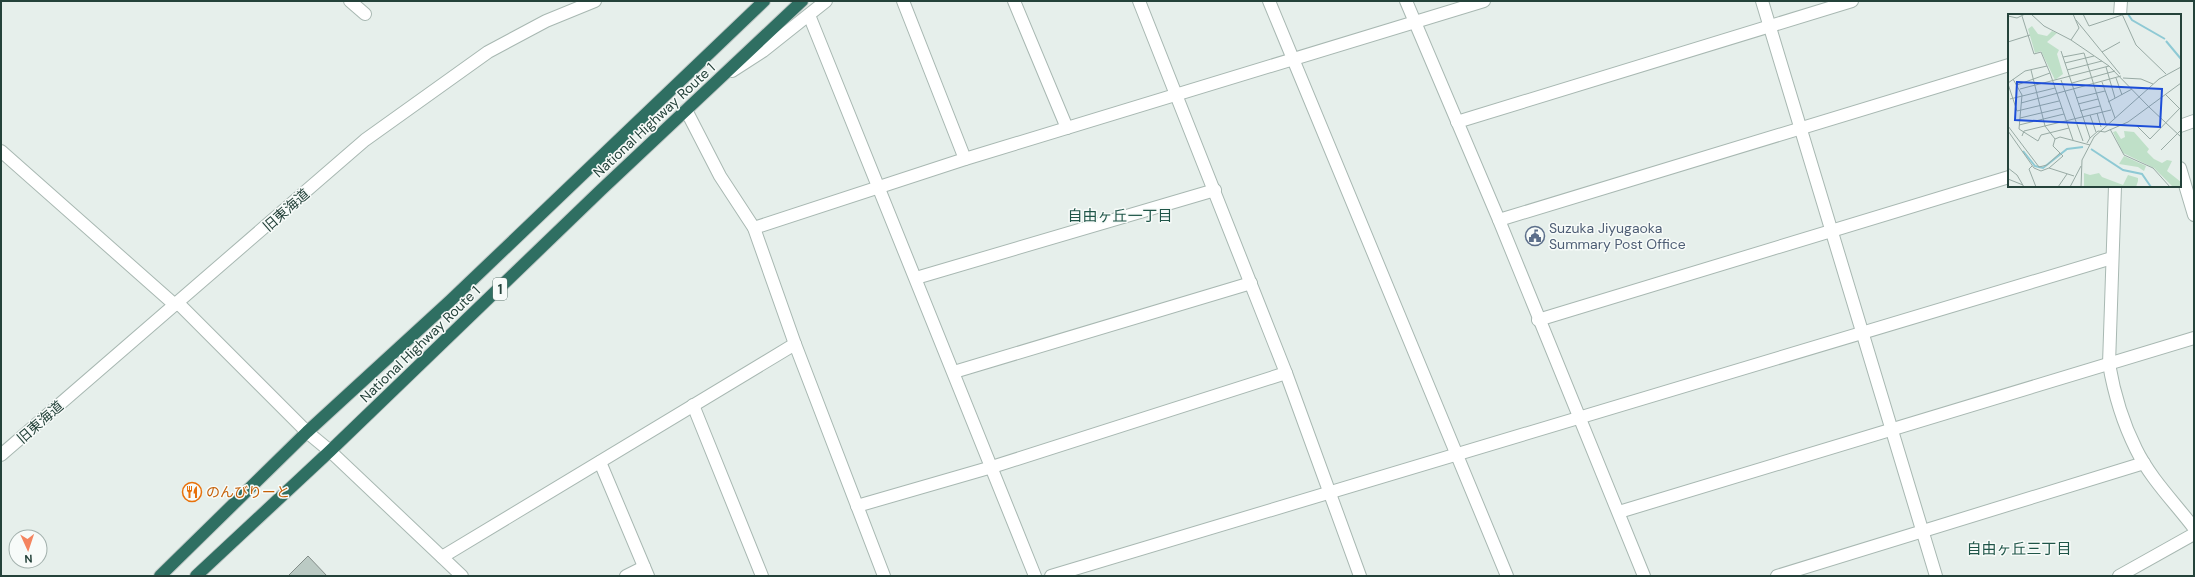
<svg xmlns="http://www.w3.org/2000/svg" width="2195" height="577" font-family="'DM Sans','Noto Sans JP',sans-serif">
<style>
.building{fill:#bbcac4;stroke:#838d89}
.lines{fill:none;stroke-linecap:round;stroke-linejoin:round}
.minor-casing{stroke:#a8b8b2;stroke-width:14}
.highway-casing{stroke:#c2cac8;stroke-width:14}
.minor{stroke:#fff;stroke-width:12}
.highway{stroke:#2f6f62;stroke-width:12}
.labels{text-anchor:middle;stroke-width:3;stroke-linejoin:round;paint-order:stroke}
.shield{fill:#f7fbf9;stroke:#637a73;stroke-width:1}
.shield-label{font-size:13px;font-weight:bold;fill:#24423a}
.street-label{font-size:14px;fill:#24423a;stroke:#f7fbf9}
.service-label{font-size:14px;fill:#4e5e75;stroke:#f7fbf9;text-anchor:start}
.food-label{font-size:14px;fill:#c56008;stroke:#f7fbf9;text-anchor:start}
.neighbourhood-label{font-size:15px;fill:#1f5548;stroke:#f7fbf9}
.inset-river{fill:none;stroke:#8ec9d4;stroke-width:2}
.inset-road{fill:none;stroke:#98aaa4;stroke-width:1}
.view{fill:#1d4ed8;fill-opacity:0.15;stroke:#1d4ed8;stroke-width:2}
.inset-edge{fill:none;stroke:#24423a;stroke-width:2}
</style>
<rect width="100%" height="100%" fill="#e6efeb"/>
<!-- building -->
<path class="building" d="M308,556L327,576H288Z"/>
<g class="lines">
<defs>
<g id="minor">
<path d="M350,1L365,14"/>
<path d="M903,1L965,159"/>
<path d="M1014,1L1067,128"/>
<path d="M1139,1L1286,373L1360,576"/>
<path d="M1269,1L1507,576"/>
<path d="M1406,1L1499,220L1644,576"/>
<path d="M1762,1L1936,576"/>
<path d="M809,15L1035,576"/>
<path d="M2120,15L2121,1"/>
<path d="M732,71L763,51L826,1"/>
<path d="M686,110L720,176L754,228L795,344L884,576"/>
<path d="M1457,122L1852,1"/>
<path d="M2180,126L2194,121"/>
<path d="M1,151L175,305"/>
<path d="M2180,168L2194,215"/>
<path d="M2115,186L2109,364C2114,393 2123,423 2136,449C2150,478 2175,503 2194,528"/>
<path d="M1499,220L2009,65"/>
<path d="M754,228L965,159L1484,1"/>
<path d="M916,278L1215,190"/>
<path d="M178,303L307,432L330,451L462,576"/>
<path d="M1538,320L2009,177"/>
<path d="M954,372L1251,283"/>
<path d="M693,405L762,576"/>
<path d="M1,455L365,140L488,52L546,21L595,1"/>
<path d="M600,462L648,576"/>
<path d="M857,506L992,467L1286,373"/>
<path d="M1619,512L2194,338"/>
<path d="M442,557L795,344"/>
<path d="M626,576L644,567"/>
<path d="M1051,576L2112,258"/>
<path d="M1777,576L2144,463"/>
<path d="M2119,576L2194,534"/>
</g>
<g id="highway">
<path d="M160,576L307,432L450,301L764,1"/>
<path d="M196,576L330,451L601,190L802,1"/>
</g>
</defs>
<!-- minor casing -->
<use href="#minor" class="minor-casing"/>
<!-- highway casing -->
<use href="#highway" class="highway-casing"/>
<!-- minor -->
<use href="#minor" class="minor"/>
<!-- highway -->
<use href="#highway" class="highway"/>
</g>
<!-- icons -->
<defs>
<symbol id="civic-ring" viewBox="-11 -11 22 22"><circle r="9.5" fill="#f7fbf9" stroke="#5c6f8a" stroke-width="1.5"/><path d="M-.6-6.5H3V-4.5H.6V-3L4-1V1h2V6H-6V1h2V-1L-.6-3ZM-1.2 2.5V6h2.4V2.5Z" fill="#5c6f8a"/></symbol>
<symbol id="restaurant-ring" viewBox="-11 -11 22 22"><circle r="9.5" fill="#f7fbf9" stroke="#e8710a" stroke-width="1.5"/><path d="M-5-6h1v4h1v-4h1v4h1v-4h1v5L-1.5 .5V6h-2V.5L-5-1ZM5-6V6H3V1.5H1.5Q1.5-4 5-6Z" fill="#e8710a"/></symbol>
</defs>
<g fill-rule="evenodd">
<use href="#civic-ring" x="1524" y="225" width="22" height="22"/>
<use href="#restaurant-ring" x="181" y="481" width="22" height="22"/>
</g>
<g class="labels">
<!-- shield labels -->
<rect class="shield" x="493" y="278" width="14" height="22" rx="3"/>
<g class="shield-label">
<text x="500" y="294">1</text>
</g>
<!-- street labels -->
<g class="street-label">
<text transform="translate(654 120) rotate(-43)" y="5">National Highway Route 1</text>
<text transform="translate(286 210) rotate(-41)" y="5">旧東海道</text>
<text transform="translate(420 344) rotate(-44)" y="5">National Highway Route 1</text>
<text transform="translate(40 422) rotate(-41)" y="5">旧東海道</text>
</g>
<!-- service labels -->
<g class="service-label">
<text x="1549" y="233">Suzuka Jiyugaoka<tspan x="1549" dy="16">Summary Post Office</tspan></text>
</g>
<!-- food labels -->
<g class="food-label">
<text x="206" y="497">のんびりーと</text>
</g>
<!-- neighbourhood labels -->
<g class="neighbourhood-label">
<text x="1120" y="221">自由ヶ丘一丁目</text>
<text x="2019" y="554">自由ヶ丘三丁目</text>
</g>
</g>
<!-- overview -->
<g transform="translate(2008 14)">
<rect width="173" height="173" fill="#e6efeb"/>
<path d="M24,12L30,20L39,22L44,17L49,19L39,28L51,36L49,40L55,60L47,66L33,37L27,39L20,15ZM108,117L113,125L117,123L116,117L126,118L141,135L139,138L146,145L154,149L159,146L164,147L159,157L173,168V173H165L146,154L115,139L105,118ZM116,142L138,152L136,157L130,153L111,150ZM76,159L82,161L91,159L94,163L115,171L120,161L130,164V167L128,173H76Z" fill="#bfe0c8"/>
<path class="inset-river" d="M120,0L124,6L157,25M158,27L173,45M83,135L115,156L134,160L143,173M15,137L27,152L35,154L59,135L75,133"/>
<path class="inset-road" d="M23,0L36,12L63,26L101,52L141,93M75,0L81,12L114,1M114,0L128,31L158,60M0,2L9,4L17,0M14,2L26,40L33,38L42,59L65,126M68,6L112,60M63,26L71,14L65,0M0,28L22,21M53,37L82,124L79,129M94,38L112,28M55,43L76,39L98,110M57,49L86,42M98,53L107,84M23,56L37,112L47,125M59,56L94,47M108,64L114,81M115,64L133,65L145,70M5,65L14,81L11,115L30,127L33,121L61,114M53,66L75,127M94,68L107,104M0,69L17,57L39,52M64,69L107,57M0,70L9,97L51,87M9,71L42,59M12,75L101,52M157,80L173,96M68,84L97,77M2,85L47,74M100,88L124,75M13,89L113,62M70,90L90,85M141,93L173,123M72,97L92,92M89,99L93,113M82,101L88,118M12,104L54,94M11,111L56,100M128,111L142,125L173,93M0,112L31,153L39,151L52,139L45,132L47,125L52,123L82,131M102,115L116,141L145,154L162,173M0,117L26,154L33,157L41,154L66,162M14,122L16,117L103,96M82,124L90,117L97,118L120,108L173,69M153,136L173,116M24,152L21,155L28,173M0,154L9,161L16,173M41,154L55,142L52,139M0,165L15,171M50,173L59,160M62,173L73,152M73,173L74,146L86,123L151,65L173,53"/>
<path class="view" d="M9,68L154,75L152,113L7,106Z"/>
<rect width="173" height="173" class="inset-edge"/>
</g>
<!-- border -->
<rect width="2195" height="577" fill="none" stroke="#24423a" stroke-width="4"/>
<!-- north arrow -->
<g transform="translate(28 549) rotate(177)"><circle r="19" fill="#f7fbf9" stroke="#a3b1ad"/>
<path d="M0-3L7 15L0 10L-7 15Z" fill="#f4845f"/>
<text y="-6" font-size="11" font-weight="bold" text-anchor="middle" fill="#24423a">N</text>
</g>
</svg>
